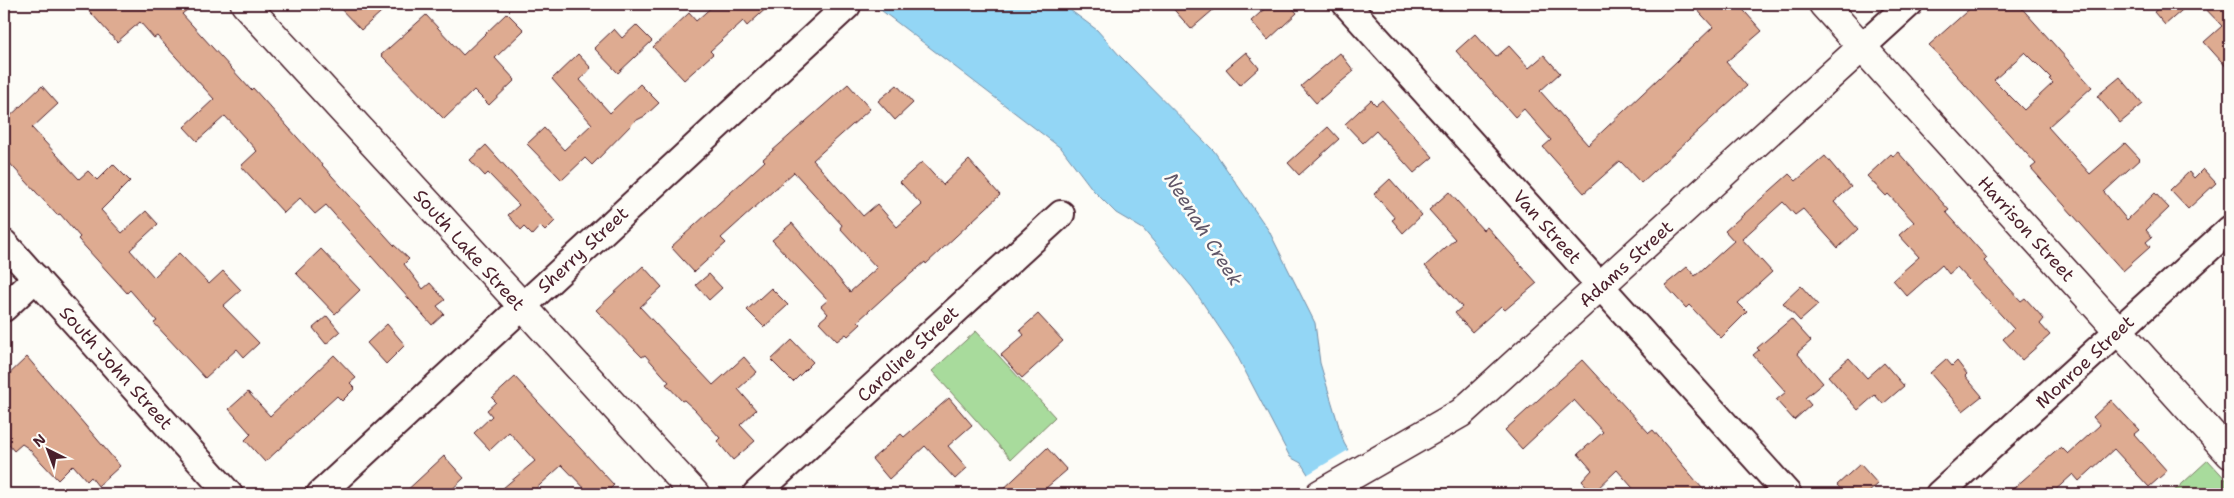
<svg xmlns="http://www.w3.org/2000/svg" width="2234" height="498" font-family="'Shantell Sans',sans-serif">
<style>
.green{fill:#a8db9c;stroke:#797d64}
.water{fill:#93d6f5;stroke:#768da4}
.pier{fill:#fdfcf7}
.building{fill:#deab91;stroke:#4a1f2b;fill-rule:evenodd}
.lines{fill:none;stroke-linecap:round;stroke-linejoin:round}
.street-casing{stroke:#4a1f2b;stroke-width:30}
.secondary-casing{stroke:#4a1f2b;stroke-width:31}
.street{stroke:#fdfcf7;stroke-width:26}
.secondary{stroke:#fdfcf7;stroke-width:28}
.labels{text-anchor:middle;stroke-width:5;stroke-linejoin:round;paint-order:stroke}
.street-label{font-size:18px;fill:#4a1f2b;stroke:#fdfcf7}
.water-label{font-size:19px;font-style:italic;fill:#605668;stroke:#fdfcf7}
</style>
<rect width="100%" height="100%" fill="#fdfcf7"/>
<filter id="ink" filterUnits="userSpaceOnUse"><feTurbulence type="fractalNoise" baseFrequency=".02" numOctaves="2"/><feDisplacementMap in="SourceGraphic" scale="10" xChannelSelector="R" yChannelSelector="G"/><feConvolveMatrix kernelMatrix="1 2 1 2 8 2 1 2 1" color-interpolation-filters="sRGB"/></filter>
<g filter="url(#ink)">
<!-- green -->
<g class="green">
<path d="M976,331L1055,417L1011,459L932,371Z"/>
<path d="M2208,460L2230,484V494H2171Z"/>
</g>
<!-- water -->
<path class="water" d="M873,4H1062L1097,30L1120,56L1214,151L1269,231L1315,323L1320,363L1344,443L1373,494H1320L1301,463L1290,457L1233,348L1192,287L1143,229L1116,213L1093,190L1062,149Z"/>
<!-- pier -->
<path class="pier" d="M1350,449L1373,490L1366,494H1317L1305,476Z"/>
<!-- building -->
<g class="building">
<path d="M83,4H194L182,14L251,90L253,88L393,244L409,259L404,264L423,289L430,283L445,300L437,306L444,314L432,325L326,205L315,214L300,198L284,213L241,166L257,151L225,116L197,141L184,127L214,99L157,36L154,38L140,22L117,42Z"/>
<path d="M336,4H390L361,30Z"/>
<path d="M715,4H771L747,26L743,21L710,51L713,54L684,80L653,47L689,13L696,21Z"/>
<path d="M1169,4H1220L1191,29Z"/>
<path d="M1270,4H1289L1297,13L1268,40L1251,21Z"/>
<path d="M1692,4H1738L1762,31L1726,62L1747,86L1641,183L1620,161L1584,193L1543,147L1551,140L1524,109L1515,117L1456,51L1475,34L1496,57L1509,46L1529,68L1544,55L1560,73L1540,91L1588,145L1713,27Z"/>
<path d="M1975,4H2018L2092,87L2048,127L2090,174L2125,143L2140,159L2104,192L2127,220L2155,193L2169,208L2146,230L2152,237L2146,242L2150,247L2123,271L2031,168L2036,164L1929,45ZM2025,52L2051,78L2049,79L2053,83L2024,110L1994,80Z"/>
<path d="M2163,4H2189L2165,25L2154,12Z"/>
<path d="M2201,4H2230V71L2204,42L2222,26Z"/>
<path d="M507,13L524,30L495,58L515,80L489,105L474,90L444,119L381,55L426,15L463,55Z"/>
<path d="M636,25L652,41L618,73L594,48L614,29L622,38Z"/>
<path d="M1246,52L1259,68L1240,85L1226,69Z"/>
<path d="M1340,53L1354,71L1316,103L1301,86Z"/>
<path d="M578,54L591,68L580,80L610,113L640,84L659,103L645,116L635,121L592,165L585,158L562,180L527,144L544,128L564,150L592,124L552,79Z"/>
<path d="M2120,77L2143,104L2120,123L2097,96Z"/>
<path d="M848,84L870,109L813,160L863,216L877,204L897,227L922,205L900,182L922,162L943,185L969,160L1000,195L926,264L925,262L894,288L858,321L861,324L848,336L846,334L837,341L819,322L828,314L821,306L828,300L772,240L792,223L850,292L877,268L840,228L842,225L794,172L721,238L726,243L694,272L671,247L765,161L763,159Z"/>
<path d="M897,85L913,103L895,120L878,101Z"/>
<path d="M42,86L58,104L32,128L79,179L88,171L97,180L113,164L130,181L101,210L122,233L146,211L158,224L130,250L154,277L179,253L209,284L223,271L241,290L223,306L259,343L244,357L237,349L205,378L154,323L157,321L130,290L127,293L78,239L80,237L60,214L57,215L4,157V122Z"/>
<path d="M1371,100L1376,105L1382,100L1433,157L1414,173L1376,131L1363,143L1345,124Z"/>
<path d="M1328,127L1339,139L1299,175L1288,163Z"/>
<path d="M486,145L555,221L545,231L540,226L532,235L524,227L521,230L508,215L519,205L488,173L485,176L470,160Z"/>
<path d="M1898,152L1949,210L1946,212L1987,258L1984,261L2021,301L2025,298L2044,319L2040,324L2050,335L2022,360L2003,339L2014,329L1957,267L1949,274L1942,265L1907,296L1893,280L1919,257L1899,235L1914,222L1888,194L1886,196L1867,176L1891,154L1893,156Z"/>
<path d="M1825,156L1851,187L1834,202L1858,229L1838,248L1803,209L1795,215L1783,202L1742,239L1772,272L1738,303L1747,312L1721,338L1689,305L1686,308L1665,285L1687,267L1695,276L1734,241L1725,231L1789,174L1796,181Z"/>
<path d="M2203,169L2216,183L2188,209L2170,190L2189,172L2194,178Z"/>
<path d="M1390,179L1422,215L1403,233L1392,220L1395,218L1374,194Z"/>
<path d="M1449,192L1483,230L1487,227L1537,283L1505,310L1501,306L1472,332L1455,313L1462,307L1425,266L1455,239L1429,210Z"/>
<path d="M321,249L360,290L335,314L296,273Z"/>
<path d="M643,266L662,287L640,307L713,385L744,357L757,372L738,389L756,410L740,425L755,441L733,460L717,441L720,438L695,410L684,400L682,401L666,384L669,382L645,355L642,357L596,310Z"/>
<path d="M709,274L722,288L709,300L696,285Z"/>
<path d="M1801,286L1818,305L1800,321L1783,303Z"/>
<path d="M771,288L788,305L764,327L747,310Z"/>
<path d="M1038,314L1063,341L1022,378L1001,355L1024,335L1020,330Z"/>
<path d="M327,316L340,332L326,344L313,328Z"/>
<path d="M1791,319L1811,341L1797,353L1823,383L1805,398L1811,405L1794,420L1776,400L1786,392L1753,355L1759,350L1757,348Z"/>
<path d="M387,324L405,345L386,364L367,343Z"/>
<path d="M792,340L813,362L793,382L771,360Z"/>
<path d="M334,355L356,378L350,383L355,388L342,401L337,396L265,462L245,440L251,434L229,409L248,392L270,416Z"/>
<path d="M27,357L120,466L98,486L91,477L87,481L73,465L58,480L28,448L22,444L14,451L4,439V379Z"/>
<path d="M1849,358L1867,378L1884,363L1904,386L1883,404L1875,395L1858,410L1828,376Z"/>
<path d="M1946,359L1952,366L1957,361L1967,374L1965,376L1982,396L1963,411L1930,373Z"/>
<path d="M1582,360L1649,433L1653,430L1707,494H1638L1617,470L1593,493L1582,481L1592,470L1578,454L1603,432L1574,400L1522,449L1505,430Z"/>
<path d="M515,377L614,485L605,494H590L562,465L530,494H496L535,461L509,432L490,450L474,433L492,416L487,410L496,402L492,398Z"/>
<path d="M949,398L972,425L948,446L967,468L955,479L925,446L889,479L872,459L901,434L904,437Z"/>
<path d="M2111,400L2139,430L2134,434L2167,471L2149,487L2114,449L2079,481L2073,474L2051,494H2007L2061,447L2068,454L2100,425L2093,417Z"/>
<path d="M1047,448L1067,470L1039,494H998Z"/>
<path d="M444,456L464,478L447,494H403Z"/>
<path d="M1860,464L1878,484L1867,494H1845L1837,485Z"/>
</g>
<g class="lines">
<defs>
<g id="street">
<path d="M1346,4L1788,494"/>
<path d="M1862,47L1909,4"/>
<path d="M4,243L229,494"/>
<path d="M4,308L36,278"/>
<path d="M320,494L847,6"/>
<path d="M756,494L1061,214"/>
<path d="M1939,494L2230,229"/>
</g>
<g id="secondary">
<path d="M245,4L695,494"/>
<path d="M1823,4L2230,454"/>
<path d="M1320,494L1461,413L1862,47"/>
</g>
</defs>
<!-- street casing -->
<use href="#street" class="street-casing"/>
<!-- secondary casing -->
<use href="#secondary" class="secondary-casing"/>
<!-- street -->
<use href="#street" class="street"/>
<!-- secondary -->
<use href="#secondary" class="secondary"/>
</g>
</g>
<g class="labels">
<!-- street labels -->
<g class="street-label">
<text transform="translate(1547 227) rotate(48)" y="6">Van Street</text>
<text transform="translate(2026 229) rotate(48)" y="6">Harrison Street</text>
<text transform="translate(469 250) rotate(48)" y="6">South Lake Street</text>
<text transform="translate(583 250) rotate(-43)" y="6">Sherry Street</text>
<text transform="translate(1626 264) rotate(-42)" y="6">Adams Street</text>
<text transform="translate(908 354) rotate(-43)" y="6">Caroline Street</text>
<text transform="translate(2085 362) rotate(-43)" y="6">Monroe Street</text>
<text transform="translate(116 368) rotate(48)" y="6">South John Street</text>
</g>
<!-- water labels -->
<g class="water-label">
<text transform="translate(1204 229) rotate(58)" y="7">Neenah Creek</text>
</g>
</g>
<!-- margin -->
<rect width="2234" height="498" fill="none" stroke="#fdfcf7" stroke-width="20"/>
<rect x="10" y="10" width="2214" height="478" fill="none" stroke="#4a1f2b" stroke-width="2" filter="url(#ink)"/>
<!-- north arrow -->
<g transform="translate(48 450) rotate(318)" stroke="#fdfcf7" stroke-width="4" paint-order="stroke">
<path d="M0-4L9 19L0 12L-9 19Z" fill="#4a1f2b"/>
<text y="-8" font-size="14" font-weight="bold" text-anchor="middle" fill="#4a1f2b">N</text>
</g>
</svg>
